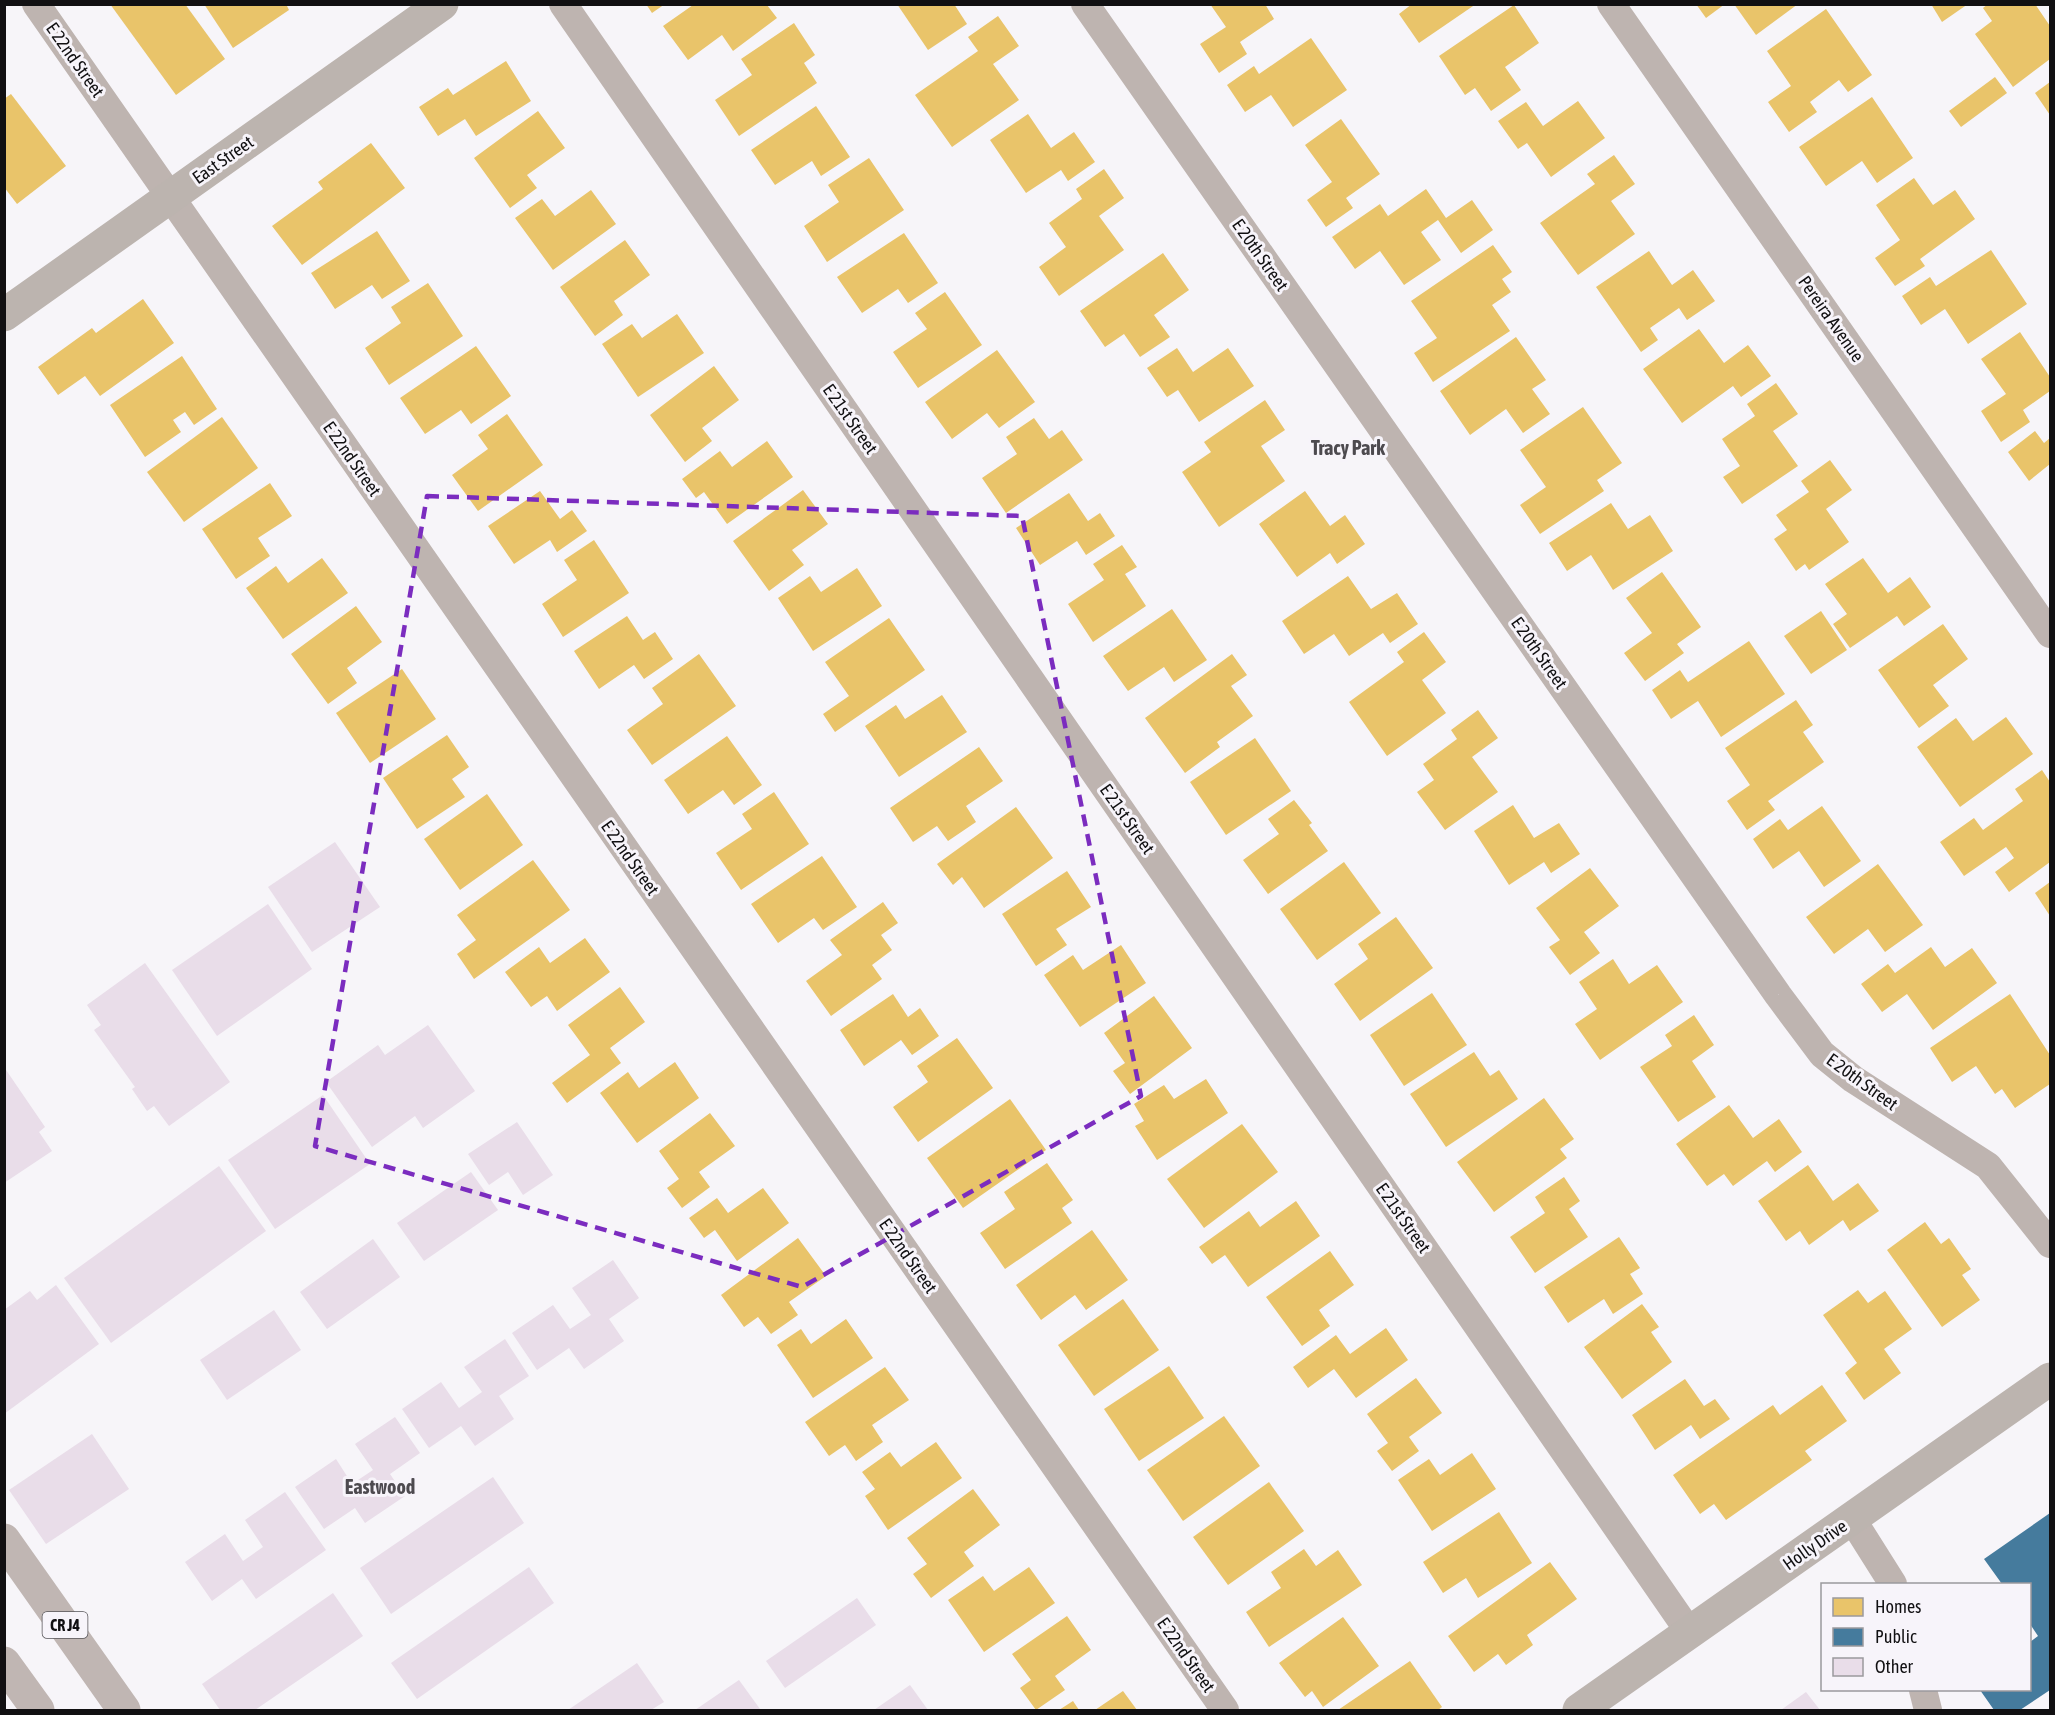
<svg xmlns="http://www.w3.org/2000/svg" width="2055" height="1715" font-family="'Asap Condensed',sans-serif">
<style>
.homes{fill:#e9c46a}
.public{fill:#457b9d}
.building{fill:#e9dde9}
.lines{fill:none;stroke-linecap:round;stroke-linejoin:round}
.street{stroke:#beb4b0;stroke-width:28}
.secondary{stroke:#bcb4af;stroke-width:33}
.primary{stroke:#c0b6b3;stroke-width:33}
.marked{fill:none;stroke:#7b2cbf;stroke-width:4.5;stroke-dasharray:12 8;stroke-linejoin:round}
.labels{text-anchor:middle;stroke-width:6;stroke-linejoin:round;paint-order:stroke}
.shield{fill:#f7f4fa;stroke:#565458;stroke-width:1.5}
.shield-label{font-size:16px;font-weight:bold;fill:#111012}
.street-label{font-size:18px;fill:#111012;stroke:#f7f4fa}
.neighbourhood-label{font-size:20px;font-weight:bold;fill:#4d4a4f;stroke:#f7f4fa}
</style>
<rect width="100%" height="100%" fill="#f7f5f9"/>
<!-- homes -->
<g class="homes">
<path d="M110,4H185L225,59L176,95Z"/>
<path d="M204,4H286L289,10L233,48Z"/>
<path d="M646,4H665L652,13Z"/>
<path d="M897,4H954L967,24L928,50Z"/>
<path d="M1210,4H1265L1274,19L1240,42L1247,54L1219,73L1200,44L1226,27Z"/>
<path d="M1412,4H1476L1419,43L1399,14Z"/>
<path d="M1696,4H1725L1706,18Z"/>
<path d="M1734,4H1798L1756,35Z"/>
<path d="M1931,4H1968L1942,22Z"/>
<path d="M1988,4H2035L2050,26V59L2013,87L1975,34L1992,21L1983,8Z"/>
<path d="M693,5H767L777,18L733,51L722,35L688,60L663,26Z"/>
<path d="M1514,5L1539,43L1505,67L1521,90L1491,111L1475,88L1465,95L1439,56Z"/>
<path d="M1826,9L1872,75L1848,92L1839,80L1810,102L1817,112L1789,132L1768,102L1791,86L1767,51Z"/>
<path d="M998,16L1019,46L993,64L1019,100L952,147L915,95L978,51L968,37Z"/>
<path d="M794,23L815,55L804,63L817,83L739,136L715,100L752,75L741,59Z"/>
<path d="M1311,38L1347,90L1293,127L1271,95L1245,112L1227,85L1254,66L1259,74Z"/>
<path d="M506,61L531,101L476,136L465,119L438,136L419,107L448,88L453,95Z"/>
<path d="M1995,77L2007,93L1961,127L1949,111Z"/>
<path d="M2050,82V115L2035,93Z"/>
<path d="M11,94L66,166L17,204L4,187V99Z"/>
<path d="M1872,97L1913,158L1877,183L1862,161L1826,186L1799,147Z"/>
<path d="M1578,101L1605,138L1551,177L1527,143L1518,149L1498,121L1526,102L1543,126Z"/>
<path d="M816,106L850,157L821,176L812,161L775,185L751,150Z"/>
<path d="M538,111L565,148L527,175L537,188L510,208L474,158Z"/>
<path d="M1028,114L1051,148L1074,132L1095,162L1068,181L1061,170L1026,193L990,140Z"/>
<path d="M1341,119L1380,174L1346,198L1353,208L1326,227L1307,200L1332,182L1305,145Z"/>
<path d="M371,143L405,188L302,265L272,226L323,189L318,182Z"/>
<path d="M1614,155L1635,184L1611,201L1635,234L1578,275L1540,223L1595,184L1587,174Z"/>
<path d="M869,158L904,210L827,262L804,226L839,202L828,185Z"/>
<path d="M1104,169L1124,198L1099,216L1124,250L1059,296L1039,267L1066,247L1049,223L1082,199L1076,189Z"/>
<path d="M1914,178L1933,205L1955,190L1975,219L1920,259L1925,266L1895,286L1875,258L1900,240L1876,205Z"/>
<path d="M1426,189L1446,218L1472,200L1493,230L1461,253L1438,220L1421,232L1441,260L1404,285L1380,251L1355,269L1332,237L1380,204L1388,216Z"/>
<path d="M591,190L616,224L553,270L515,218L542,199L555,216Z"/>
<path d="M377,231L410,281L382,299L372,285L335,309L311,273Z"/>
<path d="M904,233L938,283L908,303L898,289L862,313L837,277Z"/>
<path d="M625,240L650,275L614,301L623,315L595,336L560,287Z"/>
<path d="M1493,245L1512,272L1502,279L1511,292L1492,305L1510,331L1433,382L1414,353L1437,338L1411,301Z"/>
<path d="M1991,250L2027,304L1968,344L1945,309L1921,325L1902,296L1930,277L1936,286Z"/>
<path d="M1649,251L1672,285L1693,270L1715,301L1687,320L1679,308L1650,328L1658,340L1641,352L1596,287Z"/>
<path d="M1163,253L1189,290L1154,315L1170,337L1140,357L1124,334L1105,347L1080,311Z"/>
<path d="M428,283L463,336L389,385L365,348L401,323L391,307Z"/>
<path d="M945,292L982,345L918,388L893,352L927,329L915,313Z"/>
<path d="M143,299L174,343L100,396L85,376L58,395L38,367L92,328L96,333Z"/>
<path d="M677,314L704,353L638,397L602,344L632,324L642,338Z"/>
<path d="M1699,329L1724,363L1748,345L1771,376L1741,397L1733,386L1682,423L1643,369Z"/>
<path d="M2020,332L2050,377V391L2023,410L2030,422L2001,442L1981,411L2006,394L1981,359Z"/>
<path d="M1516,337L1546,380L1532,389L1550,414L1523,433L1506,409L1470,435L1440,391Z"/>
<path d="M476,346L511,396L471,424L461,410L425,434L400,398Z"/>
<path d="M1177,348L1193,372L1228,348L1254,386L1199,422L1178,390L1167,397L1147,368Z"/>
<path d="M997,350L1035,402L999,428L987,413L952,439L925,402Z"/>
<path d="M182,356L217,409L194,425L185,412L173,420L181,432L145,457L110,405Z"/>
<path d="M714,366L739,400L702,428L712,441L685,462L650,415Z"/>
<path d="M1776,383L1798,414L1773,431L1798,466L1742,504L1723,477L1740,466L1722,439L1755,416L1747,404Z"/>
<path d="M1265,400L1285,430L1261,446L1285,481L1219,527L1182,472L1211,452L1204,442Z"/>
<path d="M1583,407L1622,463L1597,480L1604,491L1540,534L1520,505L1546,487L1520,450Z"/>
<path d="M507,414L543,465L478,511L452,475L488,449L478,435Z"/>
<path d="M222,417L258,468L184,522L147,472Z"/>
<path d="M1034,418L1049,439L1062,430L1083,460L1006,513L982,478L1017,454L1006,437Z"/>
<path d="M2035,431L2044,443L2050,438V464L2029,481L2008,452Z"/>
<path d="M767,441L793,477L727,524L704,492L696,498L682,479L720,451L732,467Z"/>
<path d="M1830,460L1852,490L1826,509L1849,542L1809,570L1805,564L1796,571L1774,539L1787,530L1776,515L1809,492L1801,481Z"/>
<path d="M270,483L292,516L258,538L270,556L236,579L202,529Z"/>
<path d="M803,490L828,524L792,550L804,565L769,591L733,541Z"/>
<path d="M540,491L560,519L572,510L587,531L557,552L550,540L514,564L488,526Z"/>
<path d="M1305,491L1330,526L1345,515L1365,544L1337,564L1330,553L1297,577L1259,524Z"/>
<path d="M1069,493L1088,521L1100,513L1115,536L1086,555L1077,541L1040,565L1016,528Z"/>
<path d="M1611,503L1628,529L1650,515L1673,551L1613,590L1591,555L1567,571L1549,543Z"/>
<path d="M594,540L629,593L563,637L542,604L577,580L564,560Z"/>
<path d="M1122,545L1137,567L1125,574L1146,606L1093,642L1068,604L1104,580L1093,564Z"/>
<path d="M322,558L348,593L283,639L246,588L276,566L288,583Z"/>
<path d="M1863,558L1888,593L1910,577L1931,607L1904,626L1897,616L1850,648L1833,624L1847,614L1825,584Z"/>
<path d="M857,568L882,606L813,651L778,598L810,576L821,592Z"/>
<path d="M1662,572L1701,627L1677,644L1684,653L1645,681L1624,653L1652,633L1626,598Z"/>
<path d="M1348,576L1371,609L1397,593L1418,624L1390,643L1383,633L1349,656L1334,634L1304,654L1282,621Z"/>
<path d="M356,606L382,642L347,668L357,683L328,704L291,654Z"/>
<path d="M1172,609L1207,660L1174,682L1164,667L1128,691L1103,656Z"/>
<path d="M1821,611L1847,650L1811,674L1784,636Z"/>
<path d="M627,616L643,640L655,632L673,659L644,679L634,665L599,689L574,651Z"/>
<path d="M889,618L925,670L835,732L823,714L849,696L825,662Z"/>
<path d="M1943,624L1968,659L1933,685L1949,706L1919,728L1878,670Z"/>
<path d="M1424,632L1446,662L1422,680L1446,713L1387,756L1349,702L1404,662L1397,652Z"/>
<path d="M1749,641L1785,694L1721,737L1698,701L1671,719L1652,690L1680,670L1688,682Z"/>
<path d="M699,654L736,706L652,765L627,730L663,704L652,688Z"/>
<path d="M1232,654L1247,675L1231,686L1253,716L1217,742L1220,747L1185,773L1145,718Z"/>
<path d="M402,669L436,719L370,763L336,713Z"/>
<path d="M942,695L967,732L899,777L865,726L896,705L905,719Z"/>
<path d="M1796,700L1813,725L1803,732L1824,762L1768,801L1775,810L1747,830L1727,801L1750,785L1725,748Z"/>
<path d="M1478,710L1498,738L1472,757L1498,792L1445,830L1417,792L1434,780L1423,764L1457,739L1451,730Z"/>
<path d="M2006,717L2033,754L1960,807L1917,747L1956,718L1973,741Z"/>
<path d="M447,735L469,767L452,779L465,797L417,829L383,778Z"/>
<path d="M727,736L762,785L734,805L723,790L688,814L664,780Z"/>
<path d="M1255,738L1291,791L1226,835L1190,782Z"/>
<path d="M979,747L1003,781L966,806L976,822L948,841L937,826L913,842L890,808Z"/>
<path d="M2042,770L2050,782V862L2009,892L1995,872L2014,858L2006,847L1964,876L1940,842L1974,818L1983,830L2023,801L2015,789Z"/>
<path d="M774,792L809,844L741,890L716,853L752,829L742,814Z"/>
<path d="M487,794L523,845L460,890L424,839Z"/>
<path d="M1294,800L1312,823L1309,825L1328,851L1268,894L1243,860L1279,834L1268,819Z"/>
<path d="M1513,805L1534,838L1559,823L1580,854L1551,873L1544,862L1509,885L1474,831Z"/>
<path d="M1822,806L1861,861L1824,887L1799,851L1773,869L1753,839L1780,819L1788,830Z"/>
<path d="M1016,807L1053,858L984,908L962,877L953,885L937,864Z"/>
<path d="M822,856L857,907L823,930L814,918L778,943L751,904Z"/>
<path d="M533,860L570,910L474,979L457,954L476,940L457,915Z"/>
<path d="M1344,862L1381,913L1317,960L1280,909Z"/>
<path d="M1878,864L1923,925L1885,952L1868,929L1834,954L1806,917Z"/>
<path d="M1590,868L1619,906L1584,932L1600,953L1570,975L1549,947L1560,940L1536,908Z"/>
<path d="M1067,871L1091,907L1056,929L1067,945L1036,966L1002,914Z"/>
<path d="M2050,882V916L2035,893Z"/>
<path d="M883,902L898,923L881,935L892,950L872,965L882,979L831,1016L806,981L842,955L830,940Z"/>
<path d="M1396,917L1433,968L1360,1021L1334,984L1368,959L1358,944Z"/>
<path d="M585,938L610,972L557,1011L547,996L531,1007L505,972L539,947L550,963Z"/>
<path d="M1121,945L1146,983L1080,1027L1044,975L1073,955L1083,970Z"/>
<path d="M1931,947L1945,967L1972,948L1997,983L1933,1030L1907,994L1882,1012L1861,984L1888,964L1895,973Z"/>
<path d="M1613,959L1629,984L1657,965L1683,1002L1600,1060L1575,1024L1597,1009L1579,982Z"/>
<path d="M620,987L645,1022L610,1048L621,1063L567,1103L552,1083L590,1055L568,1025Z"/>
<path d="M1432,993L1467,1045L1404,1086L1370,1035Z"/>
<path d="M893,994L908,1017L920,1008L939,1036L912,1055L901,1040L864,1066L840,1030Z"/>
<path d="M2010,994L2050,1055V1084L2015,1108L2002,1089L1995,1094L1976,1066L1952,1082L1930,1048Z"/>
<path d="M1154,996L1192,1048L1130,1094L1113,1071L1125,1063L1104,1033Z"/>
<path d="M1694,1015L1714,1045L1692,1061L1716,1097L1678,1122L1640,1067L1672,1046L1665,1035Z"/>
<path d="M957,1038L993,1088L918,1142L893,1107L928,1082L917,1066Z"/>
<path d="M1474,1052L1490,1076L1499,1070L1518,1099L1446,1147L1410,1094Z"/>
<path d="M675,1062L699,1098L637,1143L600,1093L628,1072L639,1088Z"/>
<path d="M1206,1079L1228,1113L1157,1160L1135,1126L1144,1121L1134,1104L1164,1085L1174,1099Z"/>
<path d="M1544,1098L1574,1139L1560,1149L1567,1158L1494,1212L1457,1162Z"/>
<path d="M1010,1099L1046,1150L963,1208L927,1158Z"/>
<path d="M1729,1105L1753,1138L1779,1119L1802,1152L1775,1172L1767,1161L1733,1186L1724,1174L1707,1186L1676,1144Z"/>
<path d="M710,1113L735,1146L699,1172L710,1187L682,1208L667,1188L679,1179L659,1151Z"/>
<path d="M1242,1124L1278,1172L1204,1228L1167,1179Z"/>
<path d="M1047,1163L1073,1200L1062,1208L1072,1223L1005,1269L980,1233L1015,1209L1004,1192Z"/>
<path d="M1808,1165L1833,1201L1858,1183L1879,1211L1850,1231L1843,1220L1809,1245L1800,1231L1786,1241L1758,1201Z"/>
<path d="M1564,1177L1580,1201L1569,1209L1588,1237L1535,1273L1510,1237L1545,1213L1535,1197Z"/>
<path d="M763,1188L789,1223L737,1261L715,1230L704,1238L689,1218L717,1198L728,1213Z"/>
<path d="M1296,1201L1320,1236L1248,1287L1225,1255L1212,1264L1199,1247L1249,1211L1260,1227Z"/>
<path d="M1925,1222L1941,1244L1949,1238L1971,1269L1962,1275L1980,1300L1942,1327L1887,1250Z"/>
<path d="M1092,1230L1128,1280L1086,1310L1075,1295L1041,1320L1016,1285Z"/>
<path d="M1619,1237L1640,1268L1630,1274L1643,1294L1613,1314L1604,1299L1568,1323L1544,1287Z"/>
<path d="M798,1238L826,1276L789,1302L798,1315L771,1334L758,1317L744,1327L721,1295Z"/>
<path d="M1330,1251L1354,1285L1319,1310L1330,1326L1302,1346L1266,1297Z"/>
<path d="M1858,1290L1868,1303L1885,1291L1912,1329L1884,1349L1901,1373L1864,1400L1845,1373L1857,1363L1823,1315Z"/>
<path d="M1123,1299L1159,1350L1094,1396L1058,1345Z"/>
<path d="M1642,1304L1659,1327L1651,1332L1672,1362L1622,1399L1584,1347Z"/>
<path d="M846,1319L873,1358L813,1398L777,1345L801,1329L811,1344Z"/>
<path d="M1386,1328L1408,1360L1356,1398L1334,1369L1308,1388L1293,1367L1336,1335L1350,1354Z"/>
<path d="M1169,1366L1204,1418L1139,1461L1104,1409Z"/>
<path d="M885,1367L909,1400L872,1425L883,1442L856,1461L845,1445L829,1456L805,1422Z"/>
<path d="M1416,1378L1442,1413L1409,1437L1419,1451L1392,1471L1377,1451L1388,1443L1367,1414Z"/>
<path d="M1685,1379L1704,1406L1715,1399L1730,1419L1700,1439L1691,1425L1655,1450L1632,1415Z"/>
<path d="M1822,1385L1847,1421L1805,1451L1812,1460L1726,1520L1714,1504L1700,1514L1673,1475L1773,1405L1780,1415Z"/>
<path d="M1224,1416L1260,1466L1183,1521L1147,1470Z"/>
<path d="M936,1442L962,1478L888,1530L865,1496L875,1489L862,1472L890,1452L901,1467Z"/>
<path d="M1472,1453L1496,1489L1432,1531L1398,1480L1429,1459L1440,1475Z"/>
<path d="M1269,1482L1304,1531L1228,1585L1193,1537Z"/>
<path d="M973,1489L1000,1525L964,1552L974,1566L931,1598L913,1574L927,1564L907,1538Z"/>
<path d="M1499,1512L1532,1563L1478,1598L1466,1578L1443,1593L1423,1562Z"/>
<path d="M1304,1549L1316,1566L1338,1550L1362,1585L1269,1647L1246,1612L1281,1588L1271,1572Z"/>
<path d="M1550,1562L1577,1599L1527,1635L1533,1645L1506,1665L1498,1654L1474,1672L1448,1636Z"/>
<path d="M1029,1567L1055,1603L984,1652L948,1600L983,1576L994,1591Z"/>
<path d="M1067,1616L1091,1650L1055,1676L1065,1690L1036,1710L1020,1688L1031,1680L1012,1654Z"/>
<path d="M1343,1617L1379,1666L1323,1707L1312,1691L1305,1697L1279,1663Z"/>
<path d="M1410,1661L1442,1707L1438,1710H1338Z"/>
<path d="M1123,1691L1137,1710H1095Z"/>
<path d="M1073,1701L1079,1710H1059Z"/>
</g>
<!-- public -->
<path class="public" d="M2050,1513V1690L2020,1710H1994L1980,1690H2030V1642L2038,1636L2030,1624V1584H2002L1984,1559Z"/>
<!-- building -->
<g class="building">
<path d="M335,842L380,907L312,952L268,887Z"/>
<path d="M268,904L312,969L217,1036L172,970Z"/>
<path d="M145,963L230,1082L169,1126L154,1106L147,1111L132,1089L135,1087L94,1030L101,1025L87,1005Z"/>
<path d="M428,1025L475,1091L423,1128L415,1116L372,1147L326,1082L378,1045L385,1055Z"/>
<path d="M4,1067L45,1127L39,1132L52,1151L4,1183Z"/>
<path d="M323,1095L370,1164L275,1229L228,1160Z"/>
<path d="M517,1122L553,1175L523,1195L508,1172L489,1185L468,1154Z"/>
<path d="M219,1166L266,1231L111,1343L64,1278Z"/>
<path d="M471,1172L498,1210L424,1261L397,1223Z"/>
<path d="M373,1239L400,1277L327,1329L300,1292Z"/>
<path d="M613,1260L639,1298L609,1319L624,1341L584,1369L569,1348L537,1370L512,1333L553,1305L570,1329L591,1315L572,1288Z"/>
<path d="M56,1285L99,1344L4,1414V1310L30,1291L37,1300Z"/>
<path d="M274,1310L301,1350L227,1400L200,1360Z"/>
<path d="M505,1339L529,1376L499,1396L514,1419L475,1446L461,1426L429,1448L402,1409L441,1382L459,1408L482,1392L464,1367Z"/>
<path d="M395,1417L420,1453L390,1474L405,1496L365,1523L355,1508L324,1529L295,1487L336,1459L352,1484L373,1470L355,1444Z"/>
<path d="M92,1434L129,1489L46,1544L9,1490Z"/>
<path d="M493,1477L524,1523L391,1614L360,1568Z"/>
<path d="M285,1492L326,1550L256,1599L242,1579L212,1601L185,1562L225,1534L243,1561L263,1547L245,1520Z"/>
<path d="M529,1567L554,1603L417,1699L391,1663Z"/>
<path d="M333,1593L363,1636L255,1710H220L202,1684Z"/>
<path d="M857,1598L876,1625L785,1688L766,1661Z"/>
<path d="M637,1663L664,1702L651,1710H568Z"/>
<path d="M739,1680L760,1709L758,1710H695Z"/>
<path d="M910,1685L928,1710H874Z"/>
<path d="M1806,1692L1820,1710H1781Z"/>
</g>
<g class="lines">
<!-- street -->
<g class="street">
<path d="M36,4L1225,1710"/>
<path d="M563,4L1690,1633"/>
<path d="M1085,4L1778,995L1822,1054L1853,1079L1988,1166L2050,1244"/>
<path d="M1611,4L2050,634"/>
<path d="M1852,1519L1893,1584"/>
<path d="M1923,1690L1928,1710"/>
</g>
<!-- secondary -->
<g class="secondary">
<path d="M4,315L442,4"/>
<path d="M1579,1710L2050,1379"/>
</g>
<!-- primary -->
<g class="primary">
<path d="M4,1540L124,1710"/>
<path d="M4,1663L38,1710"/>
</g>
</g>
<!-- marked area -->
<path class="marked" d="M427,496L1022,516L1141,1096L802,1287L315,1146Z"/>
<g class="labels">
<!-- shield labels -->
<rect class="shield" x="42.5" y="1612" width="45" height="26" rx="4.5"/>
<g class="shield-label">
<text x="65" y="1631">CR J4</text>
</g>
<!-- street labels -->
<g class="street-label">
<text transform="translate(75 60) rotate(55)" y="6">E 22nd Street</text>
<text transform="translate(223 160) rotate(-35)" y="6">East Street</text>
<text transform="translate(1260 255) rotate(55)" y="6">E 20th Street</text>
<text transform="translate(1831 319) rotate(55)" y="6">Pereira Avenue</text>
<text transform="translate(850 419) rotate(55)" y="6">E 21st Street</text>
<text transform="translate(352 459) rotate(55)" y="6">E 22nd Street</text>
<text transform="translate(1539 653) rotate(55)" y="6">E 20th Street</text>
<text transform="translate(1127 819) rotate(55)" y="6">E 21st Street</text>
<text transform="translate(630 858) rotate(55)" y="6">E 22nd Street</text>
<text transform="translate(1862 1082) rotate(36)" y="6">E 20th Street</text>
<text transform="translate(1403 1218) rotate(55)" y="6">E 21st Street</text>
<text transform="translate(908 1256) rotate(55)" y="6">E 22nd Street</text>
<text transform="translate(1815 1545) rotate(-35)" y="6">Holly Drive</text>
<text transform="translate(1186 1655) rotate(55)" y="6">E 22nd Street</text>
</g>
<!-- neighbourhood labels -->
<g class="neighbourhood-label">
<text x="1348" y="455">Tracy Park</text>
<text x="380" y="1494">Eastwood</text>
</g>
</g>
<!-- border -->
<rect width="2055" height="1715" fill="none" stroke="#111012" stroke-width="12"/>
<!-- legend -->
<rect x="1821" y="1583" width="210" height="108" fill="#f7f4fa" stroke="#9b999d" stroke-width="1.5"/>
<rect x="1833" y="1598" width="30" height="18" fill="#e9c46a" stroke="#9b999d" stroke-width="1.5"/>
<text x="1875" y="1613" font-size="18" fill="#111012">Homes</text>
<rect x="1833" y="1628" width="30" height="18" fill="#457b9d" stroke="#9b999d" stroke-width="1.5"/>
<text x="1875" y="1643" font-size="18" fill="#111012">Public</text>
<rect x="1833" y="1658" width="30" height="18" fill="#e9dde9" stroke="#9b999d" stroke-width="1.5"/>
<text x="1875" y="1673" font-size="18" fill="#111012">Other</text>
</svg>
